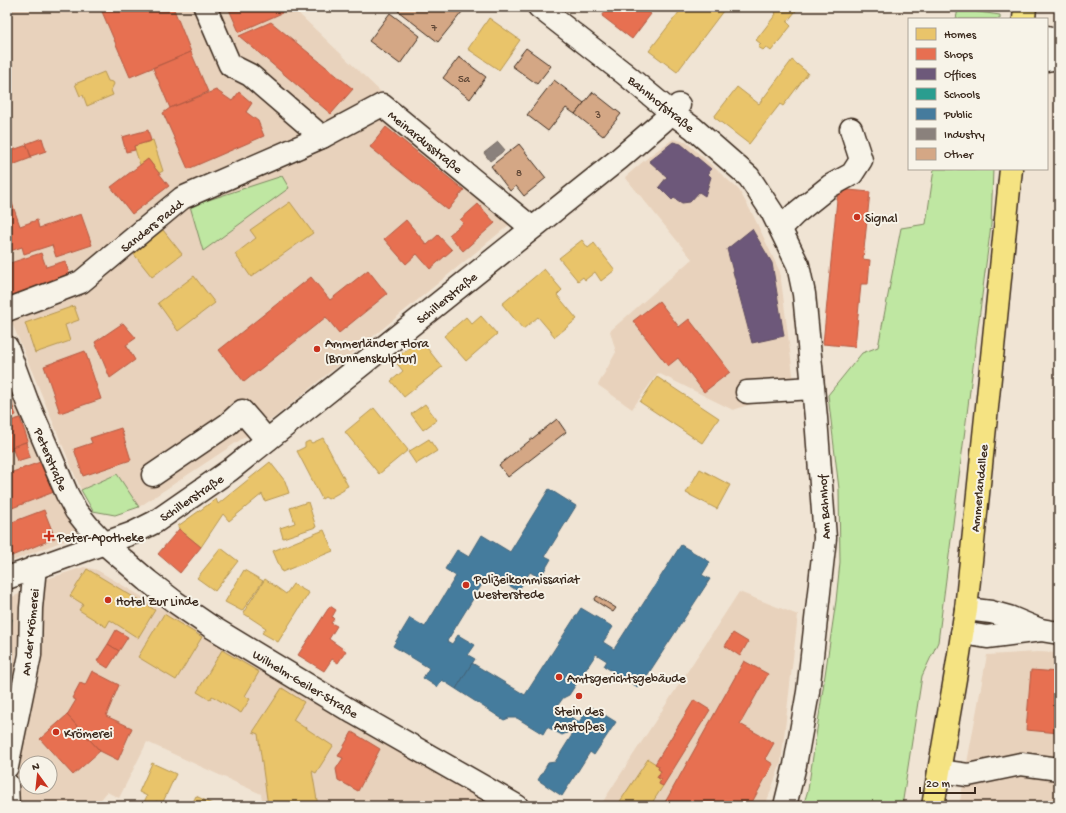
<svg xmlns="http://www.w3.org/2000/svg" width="1066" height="813" font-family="'Gochi Hand',sans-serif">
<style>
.built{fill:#e8d2bc;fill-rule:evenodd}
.green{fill:#bfe7a2;stroke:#7d8860}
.homes{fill:#e9c46a;stroke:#b59653}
.shops{fill:#e76f51;stroke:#b35a42}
.offices{fill:#6d597a;stroke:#5e4b5e}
.schools{fill:#2a9d8f;stroke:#2f7a6d}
.public{fill:#457b9d;stroke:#426377}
.industry{fill:#8a817c;stroke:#726760}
.building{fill:#d4a785;stroke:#3b2a1e}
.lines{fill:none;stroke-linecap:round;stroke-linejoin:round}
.minor-casing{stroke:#3b2a1e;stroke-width:25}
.major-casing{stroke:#3b2a1e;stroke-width:25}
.minor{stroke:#f7f3e8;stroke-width:22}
.major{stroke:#f5e382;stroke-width:22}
.poi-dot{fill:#c8321e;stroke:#f7f3e8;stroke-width:1.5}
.labels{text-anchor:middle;stroke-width:4;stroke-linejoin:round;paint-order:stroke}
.number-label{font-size:11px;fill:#614938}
.street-label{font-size:13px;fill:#3b2a1e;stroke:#f7f3e8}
.poi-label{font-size:13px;fill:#3b2a1e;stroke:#f7f3e8;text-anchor:start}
</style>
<rect width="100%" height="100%" fill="#f0e4d4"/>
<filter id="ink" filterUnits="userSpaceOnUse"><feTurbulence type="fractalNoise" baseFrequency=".025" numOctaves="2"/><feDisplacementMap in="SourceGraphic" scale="8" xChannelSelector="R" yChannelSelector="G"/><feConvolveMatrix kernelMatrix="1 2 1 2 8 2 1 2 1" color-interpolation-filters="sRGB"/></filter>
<g filter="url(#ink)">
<!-- built -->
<g class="built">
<path d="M7,7H295L296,11L515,220L275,417L139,507L117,474L81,490L7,311Z"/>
<path d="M673,139L686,142L739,190L753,215L780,272L796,398L766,399L733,410L658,373L632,409L598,385L616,352L610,331L692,259L625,177L652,154Z"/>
<path d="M7,371L64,506L78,535L7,563Z"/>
<path d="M84,567L97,570L493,806H263L261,794L147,742L119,798L107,792L96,806H14L13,772L37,582ZM26,763H50V787H26Z"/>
<path d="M24,592L7,734V599Z"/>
<path d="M739,592L798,615L781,763L765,806H600Z"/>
<path d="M1038,652L1059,653V806H959L987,655Z"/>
</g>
<!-- green -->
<g class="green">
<path d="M958,9L1000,15V19H956Z"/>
<path d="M934,169H993L991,225L938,642L922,676L902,806H803L808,790L836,601L840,562L839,489L828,395L862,353L878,347L901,228L926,224Z"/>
<path d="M282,176L289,188L203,251L190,206Z"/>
<path d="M117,474L139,507L115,515L93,511L81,490Z"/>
</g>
<!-- homes -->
<g class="homes">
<path d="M683,7H726L677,72L649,51Z"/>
<path d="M780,7H799L787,22L791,26L771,51L766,47L763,50L758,47L761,44L756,40L776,14L775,13Z"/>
<path d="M489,18L520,40L499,70L468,49Z"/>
<path d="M792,60L808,73L783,106L780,104L749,144L714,117L737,87L759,104Z"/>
<path d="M104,72L108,81L113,82L114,84L111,90L113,95L87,106L83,95L80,96L75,84Z"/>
<path d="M153,140L163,171L159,173L148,159L140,165L134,146Z"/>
<path d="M290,202L313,233L251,277L235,254L256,238L250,230Z"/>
<path d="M163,230L182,254L152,277L133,253Z"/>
<path d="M582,240L588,248L594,243L615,270L601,281L595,272L585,280L583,277L578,281L559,258Z"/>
<path d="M544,269L562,290L557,295L577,319L555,337L538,317L523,329L502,304Z"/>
<path d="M194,276L215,303L178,331L158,303Z"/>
<path d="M74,306L79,320L65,325L70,341L35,353L25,323Z"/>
<path d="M481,316L497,334L466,361L444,336L466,317L472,324Z"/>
<path d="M420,339L442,367L404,397L391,381L403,371L394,360Z"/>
<path d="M657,377L719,418L702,443L640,402Z"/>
<path d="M425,404L437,420L423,430L411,414Z"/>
<path d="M374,408L408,450L379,474L345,432Z"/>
<path d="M323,438L348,486L344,488V490L328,499L325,497L322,499L297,451L305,447V443L309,441L312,443Z"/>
<path d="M429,439L437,451L416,464L408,452Z"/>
<path d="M270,462L285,481L289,493L265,501L262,494L229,521L223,514L201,547L179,529L178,526L216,499L218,504Z"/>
<path d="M700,469L730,485L717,509L686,493Z"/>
<path d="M308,502L316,527L283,538L280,528L295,523L290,508Z"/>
<path d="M324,530L333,551L282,572L273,551Z"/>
<path d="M221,548L238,561L215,591L197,578Z"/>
<path d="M87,569L155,610L138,638L110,620L106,627L79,610L83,604L70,596Z"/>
<path d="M244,570L263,581L242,611L225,602Z"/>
<path d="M265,579L286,594L293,584L309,593L278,642L262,633L266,628L243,613Z"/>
<path d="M164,614L202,637L176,680L138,657Z"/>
<path d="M222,650L259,672L245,696L250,699L241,713L212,696L210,700L197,692Z"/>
<path d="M282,688L304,702L293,720L305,728L306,727L307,729L333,746L316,773L312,771L318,806H268L258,734L253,732Z"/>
<path d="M648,759L659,766L658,769L661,771L657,778L661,780L659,784L663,786L650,806H617Z"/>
<path d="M152,763L176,774L162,804L156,801L153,806L144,802L147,796L139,792Z"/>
<path d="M196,796L216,806H191Z"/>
</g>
<!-- shops -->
<g class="shops">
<path d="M100,7H173L191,52L130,77Z"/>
<path d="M228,7H279L282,13L239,32Z"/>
<path d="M609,7H642L651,14L632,39L602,16Z"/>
<path d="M271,22L353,89L331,114L239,36Z"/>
<path d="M191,52L208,92L170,108L153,68Z"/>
<path d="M216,90L232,101L239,92L252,103L246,112L258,121L264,136L188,169L163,113L170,108Z"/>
<path d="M386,127L464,190L448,210L370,147Z"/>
<path d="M148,130L151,141L134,146L135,150L126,152L122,137Z"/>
<path d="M42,138L46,151L31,156L26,144Z"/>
<path d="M27,145L31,158L7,167V152Z"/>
<path d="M148,159L169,186L132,214L111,187Z"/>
<path d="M7,189L20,226L37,220L39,228L81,214L92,245L56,257L52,245L24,254L22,247L7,252Z"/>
<path d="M838,189L870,192L863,259L870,260L868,284H861L855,347L823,344Z"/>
<path d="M478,204L495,223L463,251L449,235L463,223L460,220Z"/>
<path d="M406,220L427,245L438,235L452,250L430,269L417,254L406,264L384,239Z"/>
<path d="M41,253L46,267L65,261L70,276L10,297L7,289V264Z"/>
<path d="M368,270L387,294L339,333L326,317L244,382L219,350L311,277L330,300Z"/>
<path d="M659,301L679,327L689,319L730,372L704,392L678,358L668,366L633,321Z"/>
<path d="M123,323L136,338L126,345L135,360L110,378L95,342Z"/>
<path d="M85,351L101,399L60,413L44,366Z"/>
<path d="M7,392L16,415L7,419Z"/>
<path d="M20,418L28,441L12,447L13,450L7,452V422Z"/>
<path d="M121,428L131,460L83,476L74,449L92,443L90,438Z"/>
<path d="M26,442L30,457L17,461L12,447Z"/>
<path d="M43,461L54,492L7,510V474Z"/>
<path d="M44,510L55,538L7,558V524Z"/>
<path d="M179,529L201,547L180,573L158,554Z"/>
<path d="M330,606L336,610L332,617L334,619L331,623L337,626L329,639L346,651L338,663L332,659L324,671L298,655Z"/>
<path d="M116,630L128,637L119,651L108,644Z"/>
<path d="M733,633L748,642L740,656L725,646Z"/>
<path d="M108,644L119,651L108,668L97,661Z"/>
<path d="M744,661L768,674L740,724L774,743L765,759L773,764L750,806L740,805V806H663Z"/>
<path d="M1031,670L1059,672V733L1026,730Z"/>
<path d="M92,671L119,685L106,716L132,728L118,760L100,751L67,715L76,700L72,698L80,683L85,685Z"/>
<path d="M694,700L710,710L663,786L659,784L661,780L657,778L661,771L658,769L659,766L655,764Z"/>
<path d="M67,715L100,751L73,775L40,739Z"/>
<path d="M352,732L380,749L358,791L338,780L336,769L343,758L338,756Z"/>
</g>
<!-- offices -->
<g class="offices">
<path d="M673,142L681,144L711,169L708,174L711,177L705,196L699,192L690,202L682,203L674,198L672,200L659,187L667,177L649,161Z"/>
<path d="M752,229L772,263L784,336L752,343L727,249Z"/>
</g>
<!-- schools -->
<path class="schools" d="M7,618L12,619L7,644Z"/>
<!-- public -->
<g class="public">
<path d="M549,489L576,506L545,556L551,559L540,578L530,572L518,591L489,573L447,641L452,644L458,635L475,645L468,655L475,659L456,689L442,680L437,687L423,678L429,668L393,646L410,618L425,627L456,576L445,569L457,550L469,557L482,535L510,552Z"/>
<path d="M681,545L710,562L702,575L710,579L639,688L604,666L607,661L596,654L569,695L563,698L556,708L579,722L590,706L616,722L594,755L590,752L562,796L538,780L548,763L555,762L572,735L569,732L562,735L547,727L543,734L517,718H509L504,720L456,689L472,663L525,695L581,608L613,627L603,642L614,649Z"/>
</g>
<!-- industry -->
<path class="industry" d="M498,142L505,150L490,161L484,153Z"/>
<!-- building -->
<g class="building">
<path d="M401,7H466L438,42L398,11Z"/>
<path d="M390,13L420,36L400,64L369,41Z"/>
<path d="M526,48L551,66L537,84L512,66Z"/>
<path d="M459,57L486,77L470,99L443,78Z"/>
<path d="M554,80L584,103L575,114L566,108L548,131L527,115Z"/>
<path d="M593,92L621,114L603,136L575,114Z"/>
<path d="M519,144L546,178L524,196L516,186L510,191L491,166Z"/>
<path d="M557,419L566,432L508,477L499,465Z"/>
<path d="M597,596L616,608L613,612L594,600Z"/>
</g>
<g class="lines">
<defs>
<g id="minor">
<path d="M205,7L230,65L250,75L322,137L382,105L532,228"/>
<path d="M539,7L625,74L672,113L693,128L749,177L772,212L798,265L804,294L816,418L825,538L808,692L795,765L785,806"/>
<path d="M1047,37L1059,42"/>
<path d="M1047,60L1059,58"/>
<path d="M781,228L795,214L830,186L852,174L861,160L851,129"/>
<path d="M7,310L81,282L182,198L322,137"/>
<path d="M7,347L27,401L67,494L76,511L88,526L105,544L148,581L175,602L210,626L354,713L517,806"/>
<path d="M747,392L813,388"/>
<path d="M153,475L228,424L242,411L267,440"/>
<path d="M7,578L133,533L155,522L230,470L619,159L663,121L679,105"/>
<path d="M966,609L991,612L1009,617L1040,630"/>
<path d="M962,633L987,637L1041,630L1059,633"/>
<path d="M7,767L30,655L31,608L35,567"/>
<path d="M939,771L968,775L1021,764L1059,769"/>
<path d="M7,784L8,806"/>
</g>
<g id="major">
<path d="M1024,19L1025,7"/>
<path d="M933,806L956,673L966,609L986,417L1011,169"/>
</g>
</defs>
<!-- minor casing -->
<use href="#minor" class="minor-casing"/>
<!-- major casing -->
<use href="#major" class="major-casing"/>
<!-- minor -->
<use href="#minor" class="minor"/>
<!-- major -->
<use href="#major" class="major"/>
</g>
</g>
<!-- markers -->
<g class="poi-dot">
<circle cx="857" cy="217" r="4"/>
<circle cx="317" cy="349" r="4"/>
<path d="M47 530h4v4h4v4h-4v4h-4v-4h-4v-4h4z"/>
<circle cx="466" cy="585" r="4"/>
<circle cx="108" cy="600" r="4"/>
<circle cx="559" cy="677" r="4"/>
<circle cx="579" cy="696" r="4"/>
<circle cx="56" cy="732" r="4"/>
</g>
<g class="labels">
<!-- number labels -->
<g class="number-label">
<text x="434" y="31">7</text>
<text x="464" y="82">5a</text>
<text x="598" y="118">3</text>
<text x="519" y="176">8</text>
</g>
<!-- street labels -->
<g class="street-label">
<text transform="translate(662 103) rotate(39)" y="5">Bahnhofstraße</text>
<text transform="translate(426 141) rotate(39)" y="5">Meinardusstraße</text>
<text transform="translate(151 225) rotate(-39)" y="5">Sanders Padd</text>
<text transform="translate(446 297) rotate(-39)" y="5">Schillerstraße</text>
<text transform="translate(52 459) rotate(67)" y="5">Peterstraße</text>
<text transform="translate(978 488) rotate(-84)" y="5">Ammerlandallee</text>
<text transform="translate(191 497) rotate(-34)" y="5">Schillerstraße</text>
<text transform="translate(823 507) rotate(-93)" y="5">Am Bahnhof</text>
<text transform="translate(29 632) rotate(-84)" y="5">An der Krömerei</text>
<text transform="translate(306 683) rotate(31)" y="5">Wilhelm-Geiler-Straße</text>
</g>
<!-- poi labels -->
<g class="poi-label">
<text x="865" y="222">Signal</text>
<text x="325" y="347">Ammerländer Flora<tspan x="325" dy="15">(Brunnenskulptur)</tspan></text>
<text x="57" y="541">Peter-Apotheke</text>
<text x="474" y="583">Polizeikommissariat<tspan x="474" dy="15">Westerstede</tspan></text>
<text x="116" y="605">Hotel Zur Linde</text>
<text x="567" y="682">Amtsgerichtsgebäude</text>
<text x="579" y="715" text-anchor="middle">Stein des<tspan x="579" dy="15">Anstoßes</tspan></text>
<text x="64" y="737">Krömerei</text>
</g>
</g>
<!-- margin -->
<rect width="1066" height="813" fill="none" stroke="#f7f3e8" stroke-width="24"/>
<rect x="12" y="12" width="1042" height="789" fill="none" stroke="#3b2a1e" stroke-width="1.5" filter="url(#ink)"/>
<!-- legend -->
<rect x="908" y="18" width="140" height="152" fill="#f7f3e8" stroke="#aca397"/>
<rect x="916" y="28" width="20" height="12" fill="#e9c46a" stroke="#aca397"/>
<text x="944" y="38" font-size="12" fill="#3b2a1e">Homes</text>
<rect x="916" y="48" width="20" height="12" fill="#e76f51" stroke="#aca397"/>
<text x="944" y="58" font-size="12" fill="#3b2a1e">Shops</text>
<rect x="916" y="68" width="20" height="12" fill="#6d597a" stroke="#aca397"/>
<text x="944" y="78" font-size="12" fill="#3b2a1e">Offices</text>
<rect x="916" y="88" width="20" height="12" fill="#2a9d8f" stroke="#aca397"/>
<text x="944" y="98" font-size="12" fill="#3b2a1e">Schools</text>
<rect x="916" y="108" width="20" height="12" fill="#457b9d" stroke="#aca397"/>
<text x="944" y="118" font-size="12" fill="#3b2a1e">Public</text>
<rect x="916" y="128" width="20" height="12" fill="#8a817c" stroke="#aca397"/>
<text x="944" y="138" font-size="12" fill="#3b2a1e">Industry</text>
<rect x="916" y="148" width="20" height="12" fill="#d4a785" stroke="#aca397"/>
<text x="944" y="158" font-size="12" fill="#3b2a1e">Other</text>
<!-- north arrow -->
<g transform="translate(38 775) rotate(345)"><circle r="19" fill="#f7f3e8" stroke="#aca397"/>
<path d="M0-3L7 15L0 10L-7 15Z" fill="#c8321e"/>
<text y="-6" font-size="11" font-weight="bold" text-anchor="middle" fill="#3b2a1e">N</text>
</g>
<!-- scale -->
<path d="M920 787v6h55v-6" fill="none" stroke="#3b2a1e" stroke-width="2"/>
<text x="926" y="787" font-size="12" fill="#3b2a1e" stroke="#f7f3e8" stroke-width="3" paint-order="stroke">20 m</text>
</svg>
